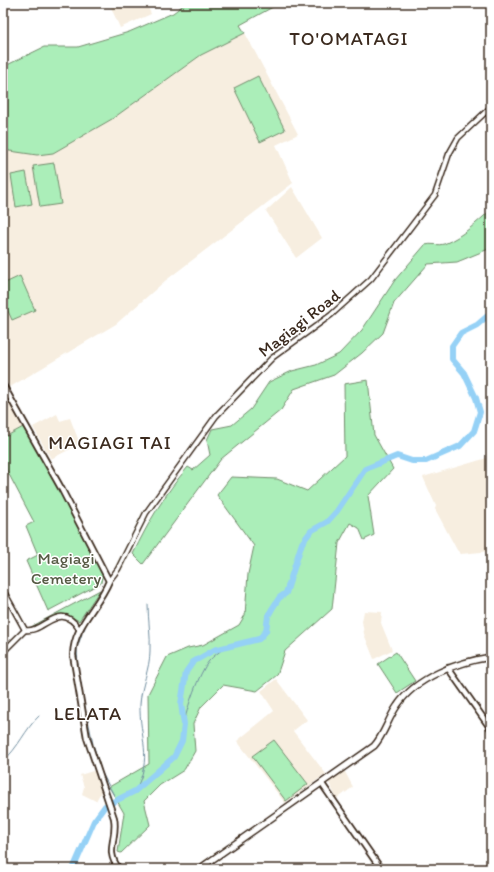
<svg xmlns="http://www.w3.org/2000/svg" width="494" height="872" font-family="Itim,sans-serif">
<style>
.built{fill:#f7eee0}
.green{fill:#abeeb9;stroke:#738c6c}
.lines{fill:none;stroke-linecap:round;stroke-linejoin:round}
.stream{stroke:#718ea0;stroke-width:1}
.river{stroke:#95d1f6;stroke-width:6}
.tertiary-casing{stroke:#3b2a1e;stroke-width:7}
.secondary-casing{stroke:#3b2a1e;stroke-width:8}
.primary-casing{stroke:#3b2a1e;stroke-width:8}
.tertiary{stroke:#fff;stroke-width:4}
.secondary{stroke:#fff;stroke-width:4.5}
.primary{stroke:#fff;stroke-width:5}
.labels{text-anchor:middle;stroke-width:3;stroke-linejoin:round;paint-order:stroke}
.street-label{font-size:17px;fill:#3b2a1e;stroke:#fff}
.park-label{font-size:17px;fill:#575b45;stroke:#fff}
.quarter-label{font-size:19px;letter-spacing:1px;fill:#3b2a1e;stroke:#fff}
</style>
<rect width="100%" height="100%" fill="#fff"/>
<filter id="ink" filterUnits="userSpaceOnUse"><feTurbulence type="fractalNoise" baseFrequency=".025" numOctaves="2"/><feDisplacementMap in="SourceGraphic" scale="8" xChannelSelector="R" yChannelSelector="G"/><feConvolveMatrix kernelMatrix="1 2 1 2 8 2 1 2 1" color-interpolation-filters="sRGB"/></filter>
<g filter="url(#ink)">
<!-- built -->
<g class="built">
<path d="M109,3H146L151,14L120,28Z"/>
<path d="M245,33L298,134L276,145L293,183L165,281L116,324L10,387L3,375V150L37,155L53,153L112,119L201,55Z"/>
<path d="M292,187L322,238L296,258L266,211Z"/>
<path d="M3,389L25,426L3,438Z"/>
<path d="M57,414L60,421L70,418L80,444L51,459L33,427Z"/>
<path d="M487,458L491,468V551L461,554L457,550L435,509L436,506L423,477Z"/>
<path d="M364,611L382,612L381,623L392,650L374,659L364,634L362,621Z"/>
<path d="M276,679L307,720L293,731L326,774L285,803L237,741L274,711L261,691Z"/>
<path d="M96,770L102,790L96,801L82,794L84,787L80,775Z"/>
<path d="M344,770L353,787L337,799L328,781Z"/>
</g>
<!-- green -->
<g class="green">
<path d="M186,3H280L240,25L245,33L201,55L112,119L53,153L37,155L3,150V67L44,47H78L129,32L173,13Z"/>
<path d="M258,76L285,130L260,142L234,88Z"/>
<path d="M54,163L61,204L40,207L33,166Z"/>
<path d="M26,172L32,204L16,207L11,175Z"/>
<path d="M491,210V248L457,262L428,264L394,303L383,333L362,353L334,375L294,389L281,410L221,459L143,564L133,554C148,523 165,493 188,467L193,470L210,455L207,440L212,429L232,425L251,409L269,382L292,371L316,365L339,354L362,330L395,280L425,245C431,243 439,246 444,244C462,237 477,222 491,210Z"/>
<path d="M20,276L35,310L12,320L3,300V284Z"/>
<path d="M368,380L374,435L393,469L368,496L374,535L364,540L359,528L350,523L339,543L332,609L285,651L277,675L257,691L223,685L201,707L193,724L195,751L184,770L160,785L144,801L150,825L121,853L118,852L124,813L109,787L149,764L148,694L167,657L188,648L203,645L239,625L245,615L248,574L254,546L217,495L231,477L277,479L307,491L345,456L344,384Z"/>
<path d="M25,426L103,572L101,583L48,611L26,561L38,555L26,526L34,522L3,463V438Z"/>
<path d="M100,590L79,621L68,615H61L29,628Z"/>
<path d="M396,652L415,681L397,693L378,664Z"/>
<path d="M274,740L308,784L286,801L252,756Z"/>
</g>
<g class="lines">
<!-- stream -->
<g class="stream">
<path d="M84,630L85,628"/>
<path d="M78,668L77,648L82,634"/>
<path d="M79,673V674"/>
<path d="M81,682V687"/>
<path d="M83,697L86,712"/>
<path d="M87,715L93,744"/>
<path d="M184,724C186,710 199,673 209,661C213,656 220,652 225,647"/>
<path d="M94,747L100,768"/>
<path d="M3,761C18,749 25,729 39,716"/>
<path d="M102,773L116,799"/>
<path d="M135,791C154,756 139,739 140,704C141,686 150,669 150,651C151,636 148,620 148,605"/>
</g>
<!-- river -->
<path class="river" d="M73,869L94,821L105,806L135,791L174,757L182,741L184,724L181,704L186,672L193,662L214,650L259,639L266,631L268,616L272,609L279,598L286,593L302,543L311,531L327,522L337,511L365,469L397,456L412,461H426L460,446L474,431L480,412L476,398L464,373L452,359V346L461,333L477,325L491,313"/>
<defs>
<g id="tertiary">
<path d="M109,581L118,569L146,513L216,416L272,358L331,315L371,279L435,195L449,154L458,138L491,107"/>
<path d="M3,590L25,630C43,634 60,599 79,629"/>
<path d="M3,652L25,630"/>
</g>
<g id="secondary">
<path d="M3,385L61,488L109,581C98,608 74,625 73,655L87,738L114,818C118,839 104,850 119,869"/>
<path d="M448,668L491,729"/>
<path d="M322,784L381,869"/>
</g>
<path id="primary" d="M199,869L374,746C384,735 388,719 397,706C416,677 458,662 491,657"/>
</defs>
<!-- tertiary casing -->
<use href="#tertiary" class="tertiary-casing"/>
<!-- secondary casing -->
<use href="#secondary" class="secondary-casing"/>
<!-- primary casing -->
<use href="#primary" class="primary-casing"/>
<!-- tertiary -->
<use href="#tertiary" class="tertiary"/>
<!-- secondary -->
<use href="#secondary" class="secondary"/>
<!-- primary -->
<use href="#primary" class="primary"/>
</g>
</g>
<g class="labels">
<!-- street labels -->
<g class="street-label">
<text transform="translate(299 323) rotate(-38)" y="6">Magiagi Road</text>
</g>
<!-- park labels -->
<g class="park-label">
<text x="66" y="564">Magiagi<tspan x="66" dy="20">Cemetery</tspan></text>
</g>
<!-- quarter labels -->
<g class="quarter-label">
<text x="349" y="45">TO'OMATAGI</text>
<text x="110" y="449">MAGIAGI TAI</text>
<text x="88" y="720">LELATA</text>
</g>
</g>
<!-- margin -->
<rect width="494" height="872" fill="none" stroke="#fff" stroke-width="16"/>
<rect x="8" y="8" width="478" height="856" fill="none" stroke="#3b2a1e" stroke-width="1.5" filter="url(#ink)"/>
</svg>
